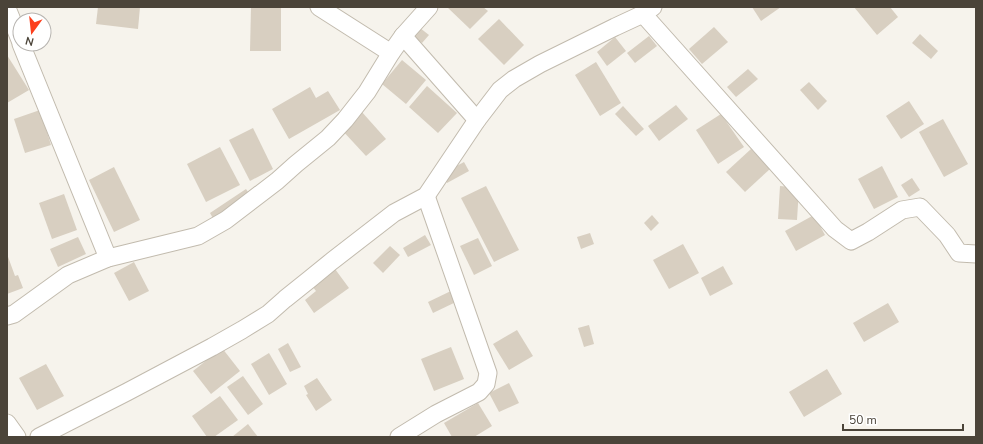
<svg xmlns="http://www.w3.org/2000/svg" width="983" height="444" font-family="'Nunito Sans',sans-serif">
<style>
.building{fill:#d8cfc1}
.lines{fill:none;stroke-linecap:round;stroke-linejoin:round}
.street-casing{stroke:#c2bbae;stroke-width:19}
.street{stroke:#fff;stroke-width:17}
</style>
<rect width="100%" height="100%" fill="#f6f3ec"/>
<!-- building -->
<g class="building">
<path d="M98,7H140L138,29L96,24Z"/>
<path d="M251,7H281V51H250Z"/>
<path d="M447,7H483L488,11L470,29Z"/>
<path d="M752,7H781L761,21Z"/>
<path d="M854,7H890L898,17L877,35Z"/>
<path d="M499,19L524,45L504,65L478,39Z"/>
<path d="M714,27L728,42L702,64L689,49Z"/>
<path d="M420,28L429,35L422,43L413,36Z"/>
<path d="M920,34L938,51L931,59L912,43Z"/>
<path d="M649,36L657,46L635,63L627,53Z"/>
<path d="M615,37L626,51L607,66L597,52Z"/>
<path d="M7,55L29,90L7,103Z"/>
<path d="M402,60L426,80L406,104L382,84Z"/>
<path d="M596,62L621,103L600,116L575,75Z"/>
<path d="M748,69L758,79L736,97L727,87Z"/>
<path d="M809,82L827,101L818,110L800,90Z"/>
<path d="M427,86L457,113L438,133L409,107Z"/>
<path d="M310,87L316,98L328,91L340,110L289,139L272,109Z"/>
<path d="M909,101L924,124L901,139L886,116Z"/>
<path d="M676,105L688,119L659,141L648,126Z"/>
<path d="M623,106L644,129L636,136L615,114Z"/>
<path d="M40,110L51,145L25,153L14,119Z"/>
<path d="M361,111L386,139L366,156L341,129Z"/>
<path d="M721,114L744,147L718,164L696,130Z"/>
<path d="M943,119L968,164L944,177L919,132Z"/>
<path d="M253,128L273,169L250,181L229,140Z"/>
<path d="M220,147L240,185L206,202L187,164Z"/>
<path d="M751,149L770,169L745,192L726,172Z"/>
<path d="M464,162L469,171L447,183L442,174Z"/>
<path d="M882,166L898,197L874,209L858,179Z"/>
<path d="M114,167L140,220L114,232L89,180Z"/>
<path d="M912,178L920,190L909,197L901,185Z"/>
<path d="M486,186L519,250L494,262L461,198Z"/>
<path d="M780,186L799,188L797,220L778,219Z"/>
<path d="M246,189L252,198L215,222L210,213Z"/>
<path d="M64,194L77,230L52,239L39,203Z"/>
<path d="M652,215L659,223L651,231L644,223Z"/>
<path d="M814,215L825,235L796,251L785,231Z"/>
<path d="M590,233L594,244L581,249L577,237Z"/>
<path d="M425,235L431,245L408,257L403,248Z"/>
<path d="M78,237L86,254L58,267L50,249Z"/>
<path d="M478,238L492,266L474,275L460,246Z"/>
<path d="M683,244L699,273L669,289L653,260Z"/>
<path d="M390,246L400,255L383,273L373,263Z"/>
<path d="M7,254L15,276L18,275L23,288L7,294Z"/>
<path d="M134,262L149,291L129,301L114,273Z"/>
<path d="M723,266L733,284L710,296L701,278Z"/>
<path d="M335,269L349,288L314,313L305,300L316,291L312,286Z"/>
<path d="M453,290L458,301L433,313L428,302Z"/>
<path d="M888,303L899,322L864,342L853,323Z"/>
<path d="M589,325L594,344L584,347L578,328Z"/>
<path d="M517,330L533,356L509,370L493,344Z"/>
<path d="M288,343L301,367L290,372L278,349Z"/>
<path d="M451,347L464,379L434,391L421,359Z"/>
<path d="M222,348L240,371L211,394L193,371Z"/>
<path d="M269,353L287,384L269,395L251,364Z"/>
<path d="M46,364L64,396L37,410L19,378Z"/>
<path d="M827,369L842,394L804,417L789,392Z"/>
<path d="M243,376L263,404L248,415L227,387Z"/>
<path d="M317,378L332,400L316,411L306,395L308,394L304,386Z"/>
<path d="M509,383L519,403L499,412L489,393Z"/>
<path d="M220,396L238,420L214,437H207L192,416Z"/>
<path d="M478,403L492,426L474,437H452L444,423Z"/>
<path d="M248,424L258,437H232Z"/>
</g>
<g class="lines">
<defs>
<g id="street">
<path d="M319,7L391,53"/>
<path d="M7,8L20,40"/>
<path d="M643,14L835,229L851,241L868,232L902,210L920,207L947,235L959,253L976,254"/>
<path d="M403,36L477,120"/>
<path d="M21,44L108,258"/>
<path d="M7,316L14,314L68,275L108,258L198,236L226,220L277,181L296,164L328,138L345,120L367,92L391,53L403,36L429,7"/>
<path d="M7,423L17,437"/>
<path d="M39,437L127,392L212,347L242,330L268,314L285,299L310,279L332,261L394,213L426,196L477,120L500,90L514,79L540,64L615,27L643,14L653,7"/>
<path d="M399,437L436,414L479,392L486,384L488,373L426,196"/>
</g>
</defs>
<!-- street casing -->
<use href="#street" class="street-casing"/>
<!-- street -->
<use href="#street" class="street"/>
</g>
<!-- border -->
<rect width="983" height="444" fill="none" stroke="#4b4439" stroke-width="16"/>
<!-- north arrow -->
<g transform="translate(32 32) rotate(195)"><circle r="19" fill="#ffffff" stroke="#b7b4b0"/>
<path d="M0-3L7 15L0 10L-7 15Z" fill="#fc3f1d"/>
<text y="-6" font-size="11" font-weight="bold" text-anchor="middle" fill="#4b4439">N</text>
</g>
<!-- scale -->
<path d="M843 424v6h120v-6" fill="none" stroke="#4b4439" stroke-width="2"/>
<text x="849" y="424" font-size="12" fill="#4b4439" stroke="#ffffff" stroke-width="3" paint-order="stroke">50 m</text>
</svg>
